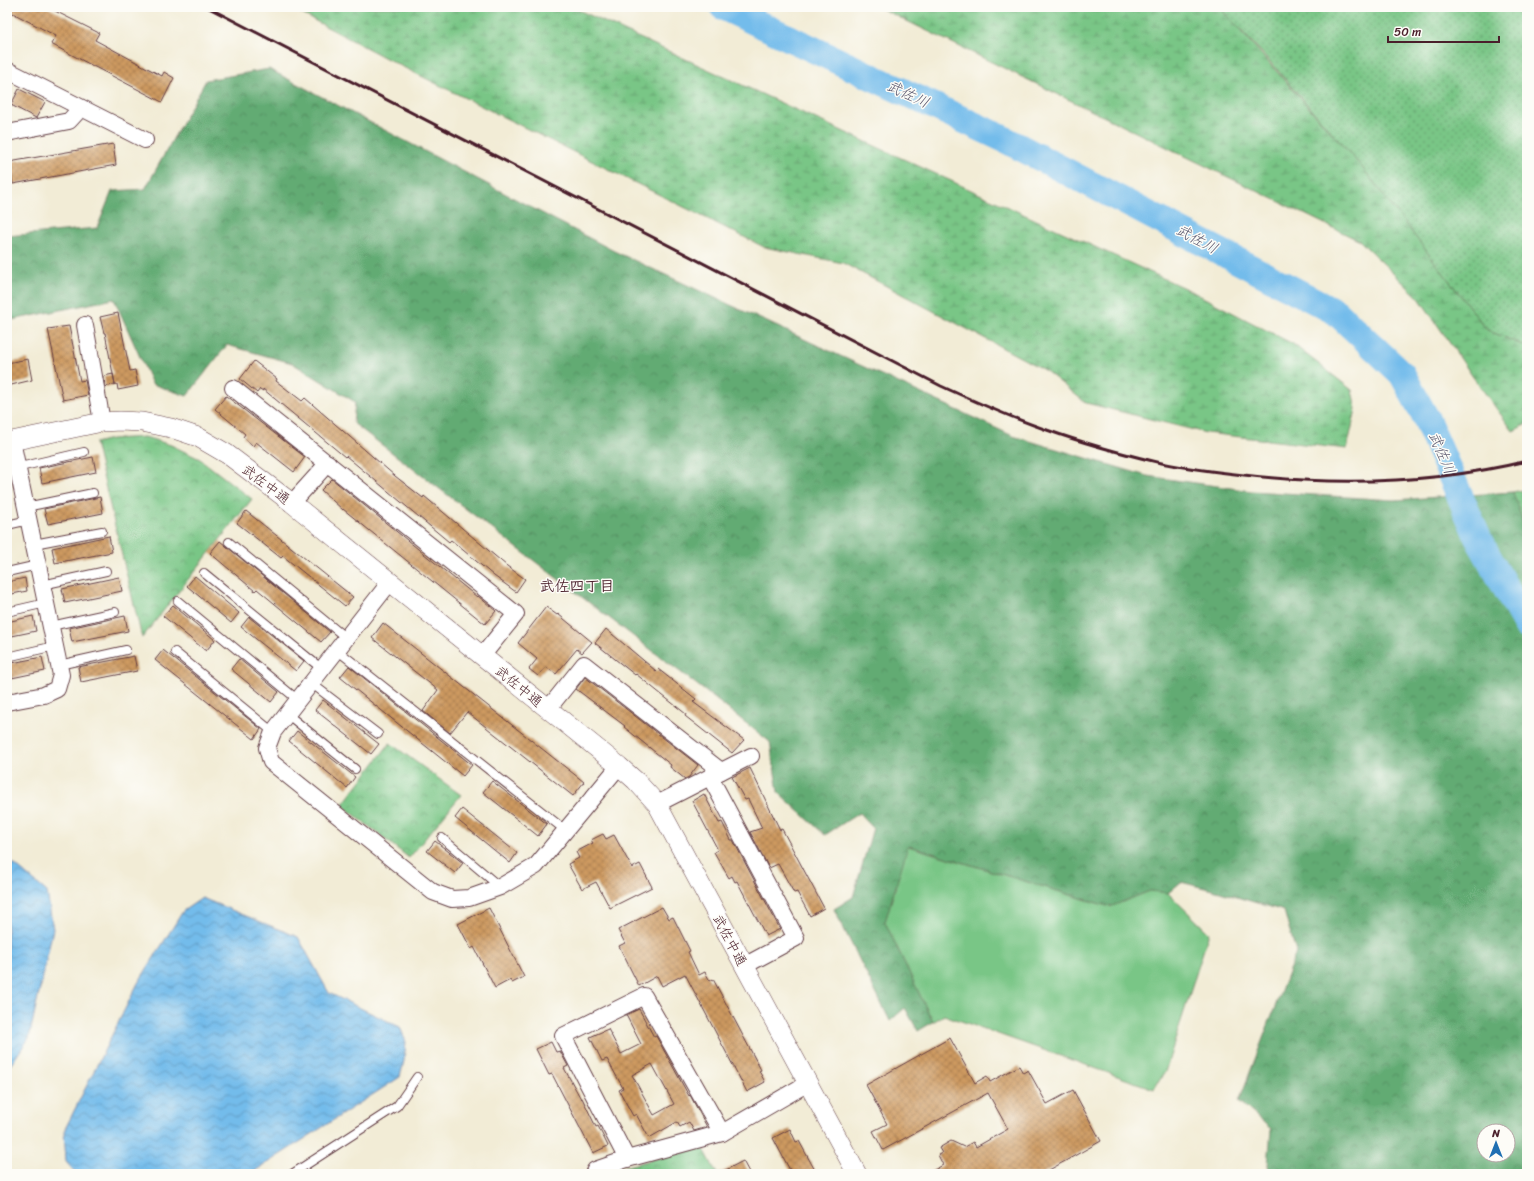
<svg xmlns="http://www.w3.org/2000/svg" width="1534" height="1181" font-family="Sriracha,'Klee One',sans-serif">
<style>
.grass{fill:url(#grass-dots);stroke:#627258}
.forest{fill:url(#forest-crowns);stroke:#56654f;fill-rule:evenodd}
.wetland{fill:url(#wetland-marsh);stroke:#627258}
.park{fill:url(#park-crowns);stroke:#627258}
.garden{fill:#79c686;stroke:#627258}
.water{fill:url(#water-waves);stroke:#5e6e8b}
.lines{fill:none;stroke-linecap:round;stroke-linejoin:round}
.river{stroke:#73bceb;stroke-width:27}
.building{fill:url(#building-cross-hatch);fill-rule:evenodd}
.service-casing{stroke:#633e45;stroke-width:10}
.minor-casing{stroke:#633e45;stroke-width:18}
.tertiary-casing{stroke:#633e45;stroke-width:20}
.service{stroke:#fff;stroke-width:8}
.minor{stroke:#fff;stroke-width:16}
.tertiary{stroke:#fff;stroke-width:19}
.rail{stroke:#4a1f2b;stroke-width:3}
.labels{text-anchor:middle;stroke-width:3;stroke-linejoin:round;paint-order:stroke}
.street-label{font-size:14px;fill:#4a1f2b;stroke:#fdfcf7}
.water-label{font-size:15px;font-style:italic;fill:#58566e;stroke:#fdfcf7}
.neighbourhood-label{font-size:15px;font-weight:bold;fill:#4a1f2b;stroke:#fdfcf7}
</style>
<defs>
<pattern id="grass-dots" width="8" height="8" patternUnits="userSpaceOnUse"><rect width="8" height="8" fill="#79c686"/><path d="M2 2h.1M6 6h.1" fill="none" stroke="#65a06e" stroke-width="1.8" stroke-linecap="round"/></pattern>
<pattern id="forest-crowns" width="20" height="18" patternUnits="userSpaceOnUse"><rect width="20" height="18" fill="#62ab73"/><path d="M2 6a3 3 0 1 1 6 0M12 15a3 3 0 1 1 6 0" fill="none" stroke="#538b5f"/></pattern>
<pattern id="wetland-marsh" width="20" height="14" patternUnits="userSpaceOnUse"><rect width="20" height="14" fill="#79c686"/><path d="M1 5h8M5 5V1M11 12h8M15 12V8" fill="none" stroke="#65a06e"/></pattern>
<pattern id="park-crowns" width="20" height="18" patternUnits="userSpaceOnUse"><rect width="20" height="18" fill="#79c686"/><path d="M2 6a3 3 0 1 1 6 0M12 15a3 3 0 1 1 6 0" fill="none" stroke="#65a06e"/></pattern>
<pattern id="water-waves" width="16" height="10" patternUnits="userSpaceOnUse"><rect width="16" height="10" fill="#73bceb"/><path d="M0 5q4-4 8 0t8 0" fill="none" stroke="#6098bf"/></pattern>
<pattern id="building-cross-hatch" width="8" height="8" patternUnits="userSpaceOnUse"><rect width="8" height="8" fill="#cd9a60"/><path d="M0 0l8 8M0 8l8-8" fill="none" stroke="#a87d4f"/></pattern>
</defs>
<rect width="100%" height="100%" fill="#fdfcf7"/>
<filter id="ink" filterUnits="userSpaceOnUse"><feTurbulence type="fractalNoise" baseFrequency=".025" numOctaves="2"/><feDisplacementMap in="SourceGraphic" scale="8" xChannelSelector="R" yChannelSelector="G"/><feConvolveMatrix kernelMatrix="1 2 1 2 8 2 1 2 1" color-interpolation-filters="sRGB"/></filter>
<filter id="wash" filterUnits="userSpaceOnUse"><feTurbulence type="fractalNoise" baseFrequency=".012" numOctaves="4" result="noise"/><feDisplacementMap in="SourceGraphic" scale="16" xChannelSelector="R" yChannelSelector="G"/><feGaussianBlur stdDeviation="0.9" result="paint"/><feColorMatrix in="noise" values="0 0 0 0 0 0 0 0 0 0 0 0 0 0 0 0 0 1.4 0 .05"/><feComposite in="paint" operator="in"/></filter>
<g filter="url(#wash)">
<rect width="100%" height="100%" fill="#f2ecd6"/>
<!-- grass -->
<path class="grass" d="M1223,7H1527V347L1487,330L1361,166L1263,54L1221,9Z"/>
<!-- forest -->
<path class="forest" d="M269,69L614,251L1013,436L1147,476L1252,491L1394,500L1513,492L1527,535V1174H1270L1268,1165L1271,1129L1239,1101L1296,952L1284,911L1220,892L1181,882L1168,893L1150,891L1110,907L909,846L885,922L933,1022L918,1031L905,1008L890,1021L834,909L853,897L873,828L859,813L825,835L778,792L770,742L696,684L353,423L355,402L292,363L227,345L187,396L152,384L114,299L7,321V236L97,228L112,191L145,189L206,80ZM1484,1131H1508V1155H1484Z"/>
<!-- wetland -->
<g class="wetland">
<path d="M289,7H572L1191,291L1293,344L1352,390L1356,409L1347,449L1206,433L1086,403L1046,371L843,263L764,247L399,65Z"/>
<path d="M878,7H1223L1221,9L1361,166L1487,330L1527,347V424L1513,431L1473,377L1419,298L1360,241Z"/>
<path d="M1527,489V535L1513,492Z"/>
</g>
<!-- park -->
<g class="park">
<path d="M145,437L171,445L200,459L252,499L142,638L95,443L111,439Z"/>
<path d="M390,743L461,795L409,858L342,805Z"/>
<path d="M703,1147L717,1174H602L603,1172Z"/>
</g>
<!-- garden -->
<path class="garden" d="M908,846L1110,907L1150,891L1168,893L1209,933L1165,1072L1154,1089L944,1015L933,1022L885,922Z"/>
<!-- water -->
<g class="water">
<path d="M7,858L47,892L53,929L29,1038L7,1070Z"/>
<path d="M202,898L298,937L329,993L400,1027L406,1042L404,1061L400,1077L250,1174H77L66,1162L64,1131L138,983L183,911Z"/>
</g>
<g class="lines">
<!-- river -->
<path class="river" d="M723,7L1006,140L1336,312L1402,374L1425,416L1480,542L1527,626"/>
</g>
<g id="blocks">
<!-- building -->
<g class="building">
<path d="M7,7H47L99,33L95,40L162,76L164,72L174,78L162,102L51,44L56,36L7,10Z"/>
<path d="M19,89L45,102L36,118L11,105Z"/>
<path d="M113,144L116,165L13,184L9,162Z"/>
<path d="M118,313L130,371L135,370L138,386L118,390L117,384L105,387L104,376L113,374L115,384L105,333H104L100,317Z"/>
<path d="M69,326L80,381L85,380L88,395L63,400L48,329Z"/>
<path d="M28,359L32,380L7,386V363Z"/>
<path d="M254,361L277,379L276,381L302,401L305,398L395,476L423,498L424,496L507,566L525,579L516,592L494,576L451,540L449,542L346,456L345,457L263,389V391L260,389L257,393L240,379Z"/>
<path d="M226,396L305,457L294,472L256,442L253,446L243,437L245,434L215,409Z"/>
<path d="M93,457L96,472L42,483L39,468Z"/>
<path d="M332,479L477,597L478,596L496,611L485,624L343,509V510L321,490Z"/>
<path d="M100,497L103,513L48,524L44,509Z"/>
<path d="M246,511L353,597L345,606L283,556L281,558L237,523Z"/>
<path d="M109,536L112,552L55,563L52,548Z"/>
<path d="M220,541L330,632L321,642L257,589L255,591L210,553Z"/>
<path d="M195,576L239,613L231,623L187,586Z"/>
<path d="M119,577L122,591L65,603L62,589Z"/>
<path d="M25,578L27,591L7,595V582Z"/>
<path d="M173,605L215,640L206,651L163,616Z"/>
<path d="M546,607L557,615L558,614L592,642L582,653L577,649L556,674L546,667L538,676L529,669L537,659L518,643Z"/>
<path d="M33,616L36,631L7,637V622Z"/>
<path d="M125,616L128,631L72,642L69,628Z"/>
<path d="M249,617L304,661L296,671L241,627Z"/>
<path d="M383,623L584,782L573,796L467,712L450,733L423,711L438,690L372,638Z"/>
<path d="M606,629L656,671L658,669L696,699L693,702L744,740L732,753L685,716L686,714L662,695L636,674L635,675L595,643Z"/>
<path d="M163,650L261,729L254,739L155,660Z"/>
<path d="M134,656L137,671L81,682L78,667Z"/>
<path d="M42,657L45,671L7,679V664Z"/>
<path d="M239,659L279,692L271,702L231,669Z"/>
<path d="M349,666L472,765L463,776L340,677Z"/>
<path d="M585,677L698,765L689,777L685,779L670,767L671,765L624,727L625,726L576,689Z"/>
<path d="M323,700L379,744L371,754L315,710Z"/>
<path d="M297,731L355,777L347,788L289,741Z"/>
<path d="M750,768L780,830L782,829L824,908L810,916L797,892L794,893L778,864L769,868L750,832L762,828L748,799L745,800L732,777Z"/>
<path d="M492,781L547,824L538,836L483,792Z"/>
<path d="M704,794L719,823L722,822L731,840H733L780,929L766,936L737,881L735,882L732,876L729,878L714,852L718,850L692,801Z"/>
<path d="M462,809L517,853L510,863L455,818Z"/>
<path d="M603,834L606,839L614,835L632,868L640,864L652,887L610,908L596,882L582,889L568,864L579,858L576,852L593,843L591,840Z"/>
<path d="M435,841L463,863L455,873L427,851Z"/>
<path d="M662,907L669,919L673,917L690,951L688,952L699,975L705,972L710,981L713,979L761,1070L759,1071L765,1082L747,1092L685,974L662,986L657,976L639,986L619,946L625,943L618,930Z"/>
<path d="M489,908L524,977L512,983L510,980L495,988L474,947L471,949L458,924Z"/>
<path d="M639,1009L654,1037L656,1036L689,1096L690,1095L707,1127L694,1131L689,1122L680,1127L677,1122L649,1138L636,1114L633,1116L619,1090L623,1088L607,1059L602,1061L590,1037L608,1029L621,1054L641,1044L626,1015ZM652,1064L674,1104L654,1115L632,1075Z"/>
<path d="M950,1038L975,1083L987,1076L990,1082L1019,1066L1023,1073L1028,1070L1047,1104L1073,1090L1101,1141L1042,1174H927L943,1165L938,1155L942,1153L939,1148L951,1141L964,1147L973,1142L976,1147L1008,1129L988,1093L883,1150L873,1131L887,1124L866,1085Z"/>
<path d="M551,1042L556,1052L560,1051L568,1066L564,1068L581,1099L582,1098L596,1127L598,1126L608,1146L593,1153L552,1074L549,1075L536,1049Z"/>
<path d="M790,1129L796,1142L799,1141L817,1174H792L773,1138Z"/>
<path d="M743,1161L750,1174H718Z"/>
</g>
</g>
</g>
<g filter="url(#ink)">
<use href="#blocks" fill-opacity="0" stroke="#633e45" stroke-width="1"/>
<g class="lines">
<defs>
<g id="service">
<path d="M7,470L84,452"/>
<path d="M26,507L93,493"/>
<path d="M7,525L29,520"/>
<path d="M229,542L346,638"/>
<path d="M34,544L102,531"/>
<path d="M7,572L38,565"/>
<path d="M204,573L322,669"/>
<path d="M42,585L106,571"/>
<path d="M178,601L298,700"/>
<path d="M7,612L46,603"/>
<path d="M51,626L115,612"/>
<path d="M337,650L565,830"/>
<path d="M175,652L273,732"/>
<path d="M7,657L55,646"/>
<path d="M59,665L126,650"/>
<path d="M311,683L378,734"/>
<path d="M287,714L355,769"/>
<path d="M442,838L500,887"/>
<path d="M292,1174L397,1106L417,1077"/>
</g>
<g id="minor">
<path d="M7,70L145,140"/>
<path d="M7,133L69,121L81,108"/>
<path d="M85,325L102,422"/>
<path d="M233,388L516,614L482,656"/>
<path d="M292,503L328,463"/>
<path d="M390,582L273,732L267,748L271,762L433,892L452,899L469,898L500,887L536,866L619,766"/>
<path d="M7,702L44,695L57,689L61,675L12,441"/>
<path d="M548,709L584,664L721,771"/>
<path d="M710,777L796,938L744,966"/>
<path d="M657,804L751,756"/>
<path d="M627,1159L563,1036L644,996L722,1133"/>
<path d="M593,1174L595,1170L627,1159L722,1133L808,1083"/>
</g>
<path id="tertiary" d="M7,442L102,422L120,421L142,422L171,428L198,437L227,454L292,503L619,766L636,781L657,804L857,1174"/>
</defs>
<!-- service casing -->
<use href="#service" class="service-casing"/>
<!-- minor casing -->
<use href="#minor" class="minor-casing"/>
<!-- tertiary casing -->
<use href="#tertiary" class="tertiary-casing"/>
<!-- service -->
<use href="#service" class="service"/>
<!-- minor -->
<use href="#minor" class="minor"/>
<!-- tertiary -->
<use href="#tertiary" class="tertiary"/>
<!-- rail -->
<path class="rail" d="M207,7L941,386C976,402 1011,418 1047,430C1083,443 1120,453 1157,462C1183,468 1209,471 1235,474C1332,486 1432,484 1527,461"/>
</g>
</g>
<g class="labels">
<!-- street labels -->
<g class="street-label">
<text transform="translate(266 484) rotate(37)" y="5">武佐中通</text>
<text transform="translate(519 686) rotate(39)" y="5">武佐中通</text>
<text transform="translate(730 940) rotate(62)" y="5">武佐中通</text>
</g>
<!-- water labels -->
<g class="water-label">
<text transform="translate(908 94) rotate(25)" y="5">武佐川</text>
<text transform="translate(1197 239) rotate(28)" y="5">武佐川</text>
<text transform="translate(1442 453) rotate(67)" y="5">武佐川</text>
</g>
<!-- neighbourhood labels -->
<g class="neighbourhood-label">
<text x="577" y="591">武佐四丁目</text>
</g>
</g>
<!-- margin -->
<rect width="1534" height="1181" fill="none" stroke="#fdfcf7" stroke-width="24"/>
<!-- north arrow -->
<g transform="translate(1496 1143)"><circle r="19" fill="#fdfcf7" stroke="#b5a4a5"/>
<path d="M0-3L7 15L0 10L-7 15Z" fill="#1f6fb2"/>
<text y="-6" font-size="11" font-weight="bold" text-anchor="middle" fill="#4a1f2b">N</text>
</g>
<!-- scale -->
<path d="M1388 36v6h111v-6" fill="none" stroke="#4a1f2b" stroke-width="2"/>
<text x="1394" y="36" font-size="12" fill="#4a1f2b" stroke="#fdfcf7" stroke-width="3" paint-order="stroke">50 m</text>
</svg>
